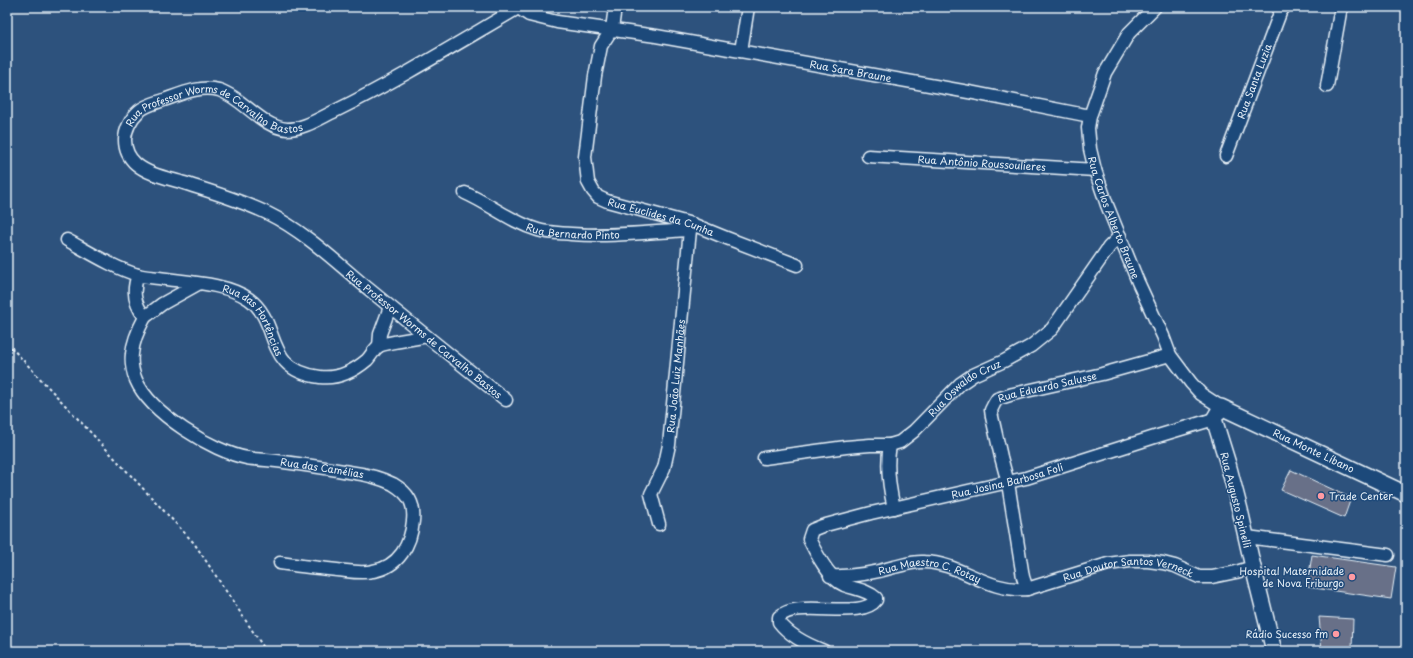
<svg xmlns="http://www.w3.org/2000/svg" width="1413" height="658" font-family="'Playpen Sans',sans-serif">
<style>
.building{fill:#677088;stroke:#e8f1f8}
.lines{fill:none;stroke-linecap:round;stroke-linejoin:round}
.minor-casing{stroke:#e8f1f8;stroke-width:15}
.tertiary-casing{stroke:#e8f1f8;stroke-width:18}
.path{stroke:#e8f1f8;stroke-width:2;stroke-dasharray:3 3;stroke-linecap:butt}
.minor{stroke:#1f4a7a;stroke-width:12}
.tertiary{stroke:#1f4a7a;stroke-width:15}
.poi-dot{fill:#ff9aa2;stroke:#1f4a7a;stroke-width:1.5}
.labels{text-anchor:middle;stroke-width:3;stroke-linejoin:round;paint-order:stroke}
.street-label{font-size:10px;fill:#e8f1f8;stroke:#1f4a7a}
.poi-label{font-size:10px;fill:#e8f1f8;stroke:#1f4a7a;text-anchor:end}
</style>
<rect width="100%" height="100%" fill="#2d527d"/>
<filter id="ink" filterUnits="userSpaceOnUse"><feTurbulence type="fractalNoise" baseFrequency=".025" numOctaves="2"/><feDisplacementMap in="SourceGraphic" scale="8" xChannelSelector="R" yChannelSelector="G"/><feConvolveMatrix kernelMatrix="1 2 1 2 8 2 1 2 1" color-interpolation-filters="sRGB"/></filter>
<g filter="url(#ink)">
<!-- building -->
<g class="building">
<path d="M1291,470L1351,498L1344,518L1281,490Z"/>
<path d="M1312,555L1396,567L1391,599L1307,587Z"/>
<path d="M1319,617L1353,619L1352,649L1322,651Z"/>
</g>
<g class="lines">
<defs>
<g id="minor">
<path id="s1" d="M517,7L529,15L557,22L656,36L974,93L1090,116"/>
<path id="s2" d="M615,7L612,29L601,46L595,76L585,157L588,182L593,191L598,197L607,201L692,224L724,237L797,265"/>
<path id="s3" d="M1155,7L1129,33L1105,73L1090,116L1088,128L1090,149L1095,170L1107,205L1138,282L1163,336L1170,355L1191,383L1201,394L1221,407"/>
<path d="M741,51L748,7"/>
<path d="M1327,86L1341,7"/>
<path id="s4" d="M868,156L1095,170"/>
<path id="s5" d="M1226,156L1280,13L1284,7"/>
<path id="s6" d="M465,193C490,204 511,222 538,230C548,233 560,233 571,234C610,237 650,232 690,230"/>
<path id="s7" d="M67,240C89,252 114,268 138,275C144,277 152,277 159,278C185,282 227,283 249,299C282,323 262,370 320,377C337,379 354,371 367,360C371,356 374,349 379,346C386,342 416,339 426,336"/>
<path id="s8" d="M138,275C132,291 134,304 145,317C139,328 133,340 132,354C131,362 133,373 136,380C150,413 213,452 247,458C259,460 272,460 284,462C306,465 327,468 349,472C364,474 379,477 393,484C408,493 415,503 413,521C411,544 399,567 373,571C361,574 349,571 337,570C318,568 299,566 280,563"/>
<path d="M145,317L162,304L198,284"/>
<path d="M379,346L380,334L390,307"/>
<path id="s9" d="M506,400C461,364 416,328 371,291C338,264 306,232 267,213C240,200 212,192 184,183C168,178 149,175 136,164C128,157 125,150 125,140C125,130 131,118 139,111C146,105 155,103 164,100C181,94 200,85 219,90C243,98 261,127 287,129C304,129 320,118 335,111C398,80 458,43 518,8"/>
<path d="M890,445C886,466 889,487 894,508"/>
<path id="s10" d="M764,458L846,447L870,445H890L900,442L914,431L960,384L973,375L1004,361L1031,346L1052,329L1109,247L1120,236"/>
<path id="s11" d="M659,524L651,494L664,468L669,445L690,230L692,224"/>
<path d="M1247,537L1388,555"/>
<path id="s12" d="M830,576C851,577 874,573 894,567C904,565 913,561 924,562C961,563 986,592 1027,589L1108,564L1130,561H1148L1163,563L1175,566L1199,577H1212L1236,572L1253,567"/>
<path id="s13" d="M1027,589L1023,577L1008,483L1001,457L992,417L991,410L994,404L997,399L1013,394L1102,374L1170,355"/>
<path id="s14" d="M824,651C808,645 789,635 779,622V617C797,598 861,621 876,600V598C867,590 855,589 844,585C829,579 816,553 809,539L812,530L822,526L871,513L1026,478L1161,435L1214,419"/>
</g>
<g id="tertiary">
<path id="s15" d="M1274,651L1253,567L1240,510L1228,464L1214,419L1221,407L1406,494"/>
</g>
</defs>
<!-- minor casing -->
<use href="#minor" class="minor-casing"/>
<!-- tertiary casing -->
<use href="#tertiary" class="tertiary-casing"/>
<!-- path -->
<path class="path" d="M7,343L194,543L266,651"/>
<!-- minor -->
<use href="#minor" class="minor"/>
<!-- tertiary -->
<use href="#tertiary" class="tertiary"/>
</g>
</g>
<!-- markers -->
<g class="poi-dot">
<circle cx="1321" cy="496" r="4"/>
<circle cx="1352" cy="577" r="4"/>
<circle cx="1336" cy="634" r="4"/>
</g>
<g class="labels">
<!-- street labels -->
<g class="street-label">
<text dy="4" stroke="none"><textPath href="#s1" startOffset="341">Rua Sara Braune</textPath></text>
<text dy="4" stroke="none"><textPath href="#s5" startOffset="80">Rua Santa Luzia</textPath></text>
<text dy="4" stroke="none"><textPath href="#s9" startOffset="585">Rua Professor Worms de Carvalho Bastos</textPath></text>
<text dy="4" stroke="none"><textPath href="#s4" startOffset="114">Rua Antônio Roussoulieres</textPath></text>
<text dy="4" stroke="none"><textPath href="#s2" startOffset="264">Rua Euclides da Cunha</textPath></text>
<text dy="4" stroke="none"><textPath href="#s3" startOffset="235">Rua Carlos Alberto Braune</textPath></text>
<text dy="4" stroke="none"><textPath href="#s6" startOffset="117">Rua Bernardo Pinto</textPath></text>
<text dy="4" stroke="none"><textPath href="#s7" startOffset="212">Rua das Hortências</textPath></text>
<text transform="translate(424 334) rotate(39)" y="4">Rua Professor Worms de Carvalho Bastos</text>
<text dy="4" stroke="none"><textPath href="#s11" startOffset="153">Rua João Luiz Manhães</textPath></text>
<text dy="4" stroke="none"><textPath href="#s13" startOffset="247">Rua Eduardo Salusse</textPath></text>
<text dy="4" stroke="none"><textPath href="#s10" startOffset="222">Rua Oswaldo Cruz</textPath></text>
<text dy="4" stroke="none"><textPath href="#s15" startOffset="356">Rua Monte Líbano</textPath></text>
<text dy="4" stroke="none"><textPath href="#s8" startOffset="326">Rua das Camélias</textPath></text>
<text dy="4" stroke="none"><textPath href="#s14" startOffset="467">Rua Josina Barbosa Foli</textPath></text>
<text transform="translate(1236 500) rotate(76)" y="4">Rua Augusto Spinelli</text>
<text dy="4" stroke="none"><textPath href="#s12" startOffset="102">Rua Maestro C. Rotay</textPath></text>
<text dy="4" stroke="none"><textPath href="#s12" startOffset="308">Rua Doutor Santos Verneck</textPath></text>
</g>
<!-- poi labels -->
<g class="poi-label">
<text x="1329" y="500" text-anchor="start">Trade Center</text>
<text x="1344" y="575">Hospital Maternidade<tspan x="1344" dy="12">de Nova Friburgo</tspan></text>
<text x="1328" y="638">Rádio Sucesso fm</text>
</g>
</g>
<!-- margin -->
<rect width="1413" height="658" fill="none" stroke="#1f4a7a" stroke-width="24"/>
<rect x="12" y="12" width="1389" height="634" fill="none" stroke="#e8f1f8" stroke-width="1.5" filter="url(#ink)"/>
</svg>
